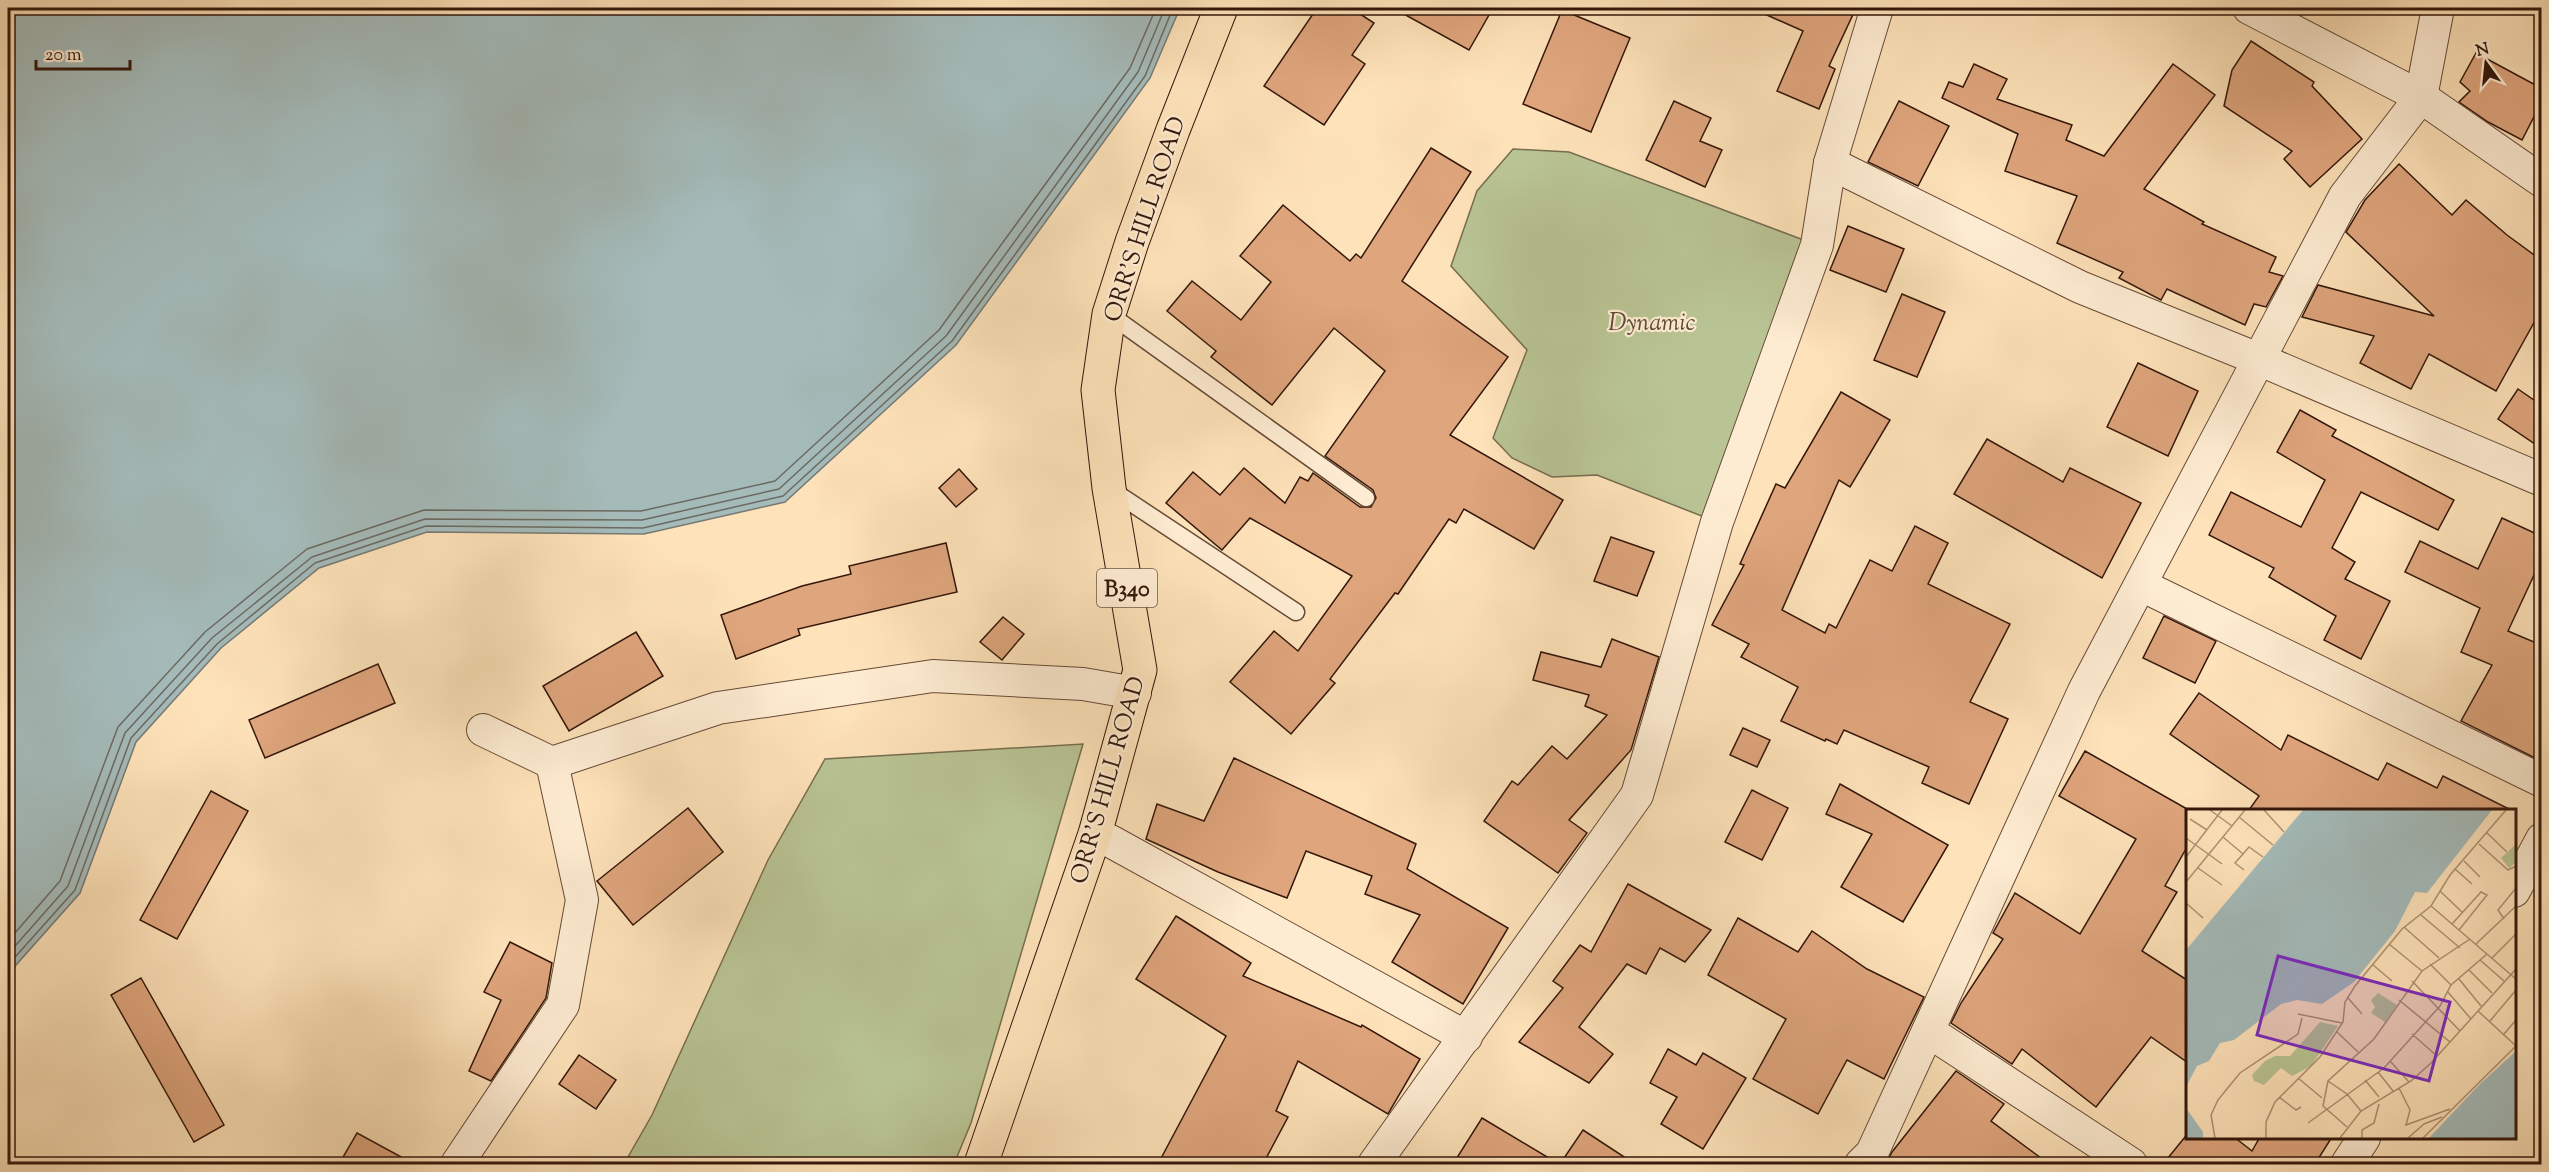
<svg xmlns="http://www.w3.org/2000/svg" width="2549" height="1172" font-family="'Sorts Mill Goudy',serif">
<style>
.green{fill:#b9c494;stroke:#766e50;stroke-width:1.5}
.water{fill:#a4bbba;stroke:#777974;stroke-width:1.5}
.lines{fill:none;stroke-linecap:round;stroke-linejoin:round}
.shore{stroke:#6c6962;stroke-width:1.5}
.building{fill:#dfa57d;stroke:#33170b;stroke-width:1.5}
.service-casing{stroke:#664a36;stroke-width:19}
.minor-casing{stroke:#664a36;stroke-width:34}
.primary-casing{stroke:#33170b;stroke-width:35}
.service{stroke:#feecd2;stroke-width:16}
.minor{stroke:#feecd2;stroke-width:32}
.primary{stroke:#fee2b9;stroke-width:33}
.labels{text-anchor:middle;stroke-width:4.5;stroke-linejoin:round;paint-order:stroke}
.shield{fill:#feecd2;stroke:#705747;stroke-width:1.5}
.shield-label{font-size:22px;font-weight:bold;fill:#33170b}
.street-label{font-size:24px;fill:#33170b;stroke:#feecd2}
.park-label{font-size:24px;font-style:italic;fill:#5b4b34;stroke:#feecd2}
.inset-road{fill:none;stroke:#ad9173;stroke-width:1.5}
.view{fill:#7b2cbf;fill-opacity:0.15;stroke:#7b2cbf;stroke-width:3}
.inset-edge{fill:none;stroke:#33170b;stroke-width:3}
</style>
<rect width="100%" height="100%" fill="#fee2b9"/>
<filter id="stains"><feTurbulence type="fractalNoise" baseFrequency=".00333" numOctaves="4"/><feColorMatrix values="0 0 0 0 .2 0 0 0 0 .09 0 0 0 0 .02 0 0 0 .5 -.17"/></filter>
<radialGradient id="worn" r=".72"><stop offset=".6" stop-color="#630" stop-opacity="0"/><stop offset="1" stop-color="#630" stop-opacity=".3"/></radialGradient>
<!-- green -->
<g class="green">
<path d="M1513,149L1569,152L1817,245L1717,522L1597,475L1552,477L1512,458L1493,438L1527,350L1451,266L1477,191Z"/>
<path d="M1083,744L971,1123L954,1164H624L652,1115L768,860L825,759Z"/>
</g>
<!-- water -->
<path class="water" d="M8,8H1180L1150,78L956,345L785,502L644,534L427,532L319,568L221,648L136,742L80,893L8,974Z"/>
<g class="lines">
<!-- shore -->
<g class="shore">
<path d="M8,941L60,881L118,727L205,632L307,549L424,510L641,511L775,481L939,330L1130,68L1156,8"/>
<path d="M8,954L68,886L125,733L212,638L312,557L425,519L642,520L779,489L946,336L1138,72L1165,8"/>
<path d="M8,965L75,890L131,738L217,644L315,563L426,526L643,528L783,496L952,341L1145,76L1173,8"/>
</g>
</g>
<!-- building -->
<g class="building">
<path d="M1317,8H1351L1374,23L1352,55L1365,64L1324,125L1264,86Z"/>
<path d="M1393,8H1493L1469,50Z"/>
<path d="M1751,8H1856L1829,66L1835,69L1819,109L1777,91L1803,31Z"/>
<path d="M1562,10L1630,38L1591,132L1523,104Z"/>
<path d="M2251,41L2314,82L2312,86L2362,139L2310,187L2284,159L2292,151L2224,106L2232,70Z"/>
<path d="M2476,53L2541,88V103L2522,140L2488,122L2459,102L2470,91L2460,82Z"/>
<path d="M1974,64L2007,79L1997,99L2072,125L2066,140L2104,156L2173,64L2215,95L2144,189L2204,222L2202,224L2276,257L2269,272L2283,276L2266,307L2254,304L2245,325L2167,289L2161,300L2119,278L2123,272L2057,243L2077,196L2005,171L2018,134L1942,98L1949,82L1963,87Z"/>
<path d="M1674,101L1711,118L1700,141L1722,150L1705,187L1646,160Z"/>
<path d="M1899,101L1949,126L1918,186L1868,162Z"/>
<path d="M1431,148L1471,172L1402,281L1508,357L1450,435L1563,500L1534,549L1464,509L1456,523L1449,519L1398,594L1395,593L1330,679L1335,683L1291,734L1230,682L1274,631L1298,651L1352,576L1250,518L1222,550L1166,503L1193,472L1220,495L1244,468L1285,503L1300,477L1308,481L1313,473L1360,507H1371L1376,498L1373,490L1325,456L1385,371L1334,328L1272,405L1211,357L1216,351L1167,311L1192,281L1241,320L1271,282L1240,256L1283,205L1350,261L1356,254L1361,258Z"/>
<path d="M2399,164L2452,215L2466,200L2507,235L2541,260V310L2496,391L2429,354L2411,389L2360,363L2374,336L2302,317L2318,285L2434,316L2346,232L2365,200Z"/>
<path d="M1848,226L1904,249L1886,292L1830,270Z"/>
<path d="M1902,294L1945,312L1917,377L1874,360Z"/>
<path d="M2138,363L2198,391L2168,456L2107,427Z"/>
<path d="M2518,389L2541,405V448L2498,419Z"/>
<path d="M1841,392L1890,420L1850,487L1839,480L1782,610L1825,633L1829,624L1836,628L1870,560L1892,571L1915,526L1948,543L1928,584L2010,624L1970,702L2008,719L1969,804L1922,783L1929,767L1844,730L1837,744L1826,739L1825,741L1781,721L1798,687L1741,657L1749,644L1712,625L1744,565L1740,564L1776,484L1785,488Z"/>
<path d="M2300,410L2336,430L2332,436L2454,500L2438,530L2361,492L2332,548L2355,562L2345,579L2390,601L2361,659L2324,640L2336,616L2269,577L2274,568L2209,535L2231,492L2301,527L2325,480L2277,452Z"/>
<path d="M1987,439L2063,482L2070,468L2141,503L2102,578L1954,494Z"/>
<path d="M959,469L977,489L956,507L939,488Z"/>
<path d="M2502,518L2541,536V560L2508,631L2541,645V761L2461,721L2492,665L2461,652L2480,608L2405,572L2420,541L2478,569Z"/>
<path d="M1611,537L1654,552L1637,596L1594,581Z"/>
<path d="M946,543L957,592L798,629L800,635L736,659L721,615L802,586L851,574L849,566Z"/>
<path d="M2164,616L2216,641L2195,683L2143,658Z"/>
<path d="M1003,617L1024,634L1002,660L980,642Z"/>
<path d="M636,632L663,676L569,731L543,686Z"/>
<path d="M1612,639L1659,657L1631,750L1569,820L1587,833L1558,873L1484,821L1512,781L1518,785L1552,746L1567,759L1607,715L1585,706L1589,695L1533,680L1541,652L1601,667Z"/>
<path d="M378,664L395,703L265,758L249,720Z"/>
<path d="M2199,693L2281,750L2288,735L2378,780L2387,763L2437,788L2443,776L2511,810H2249L2259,796L2170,734Z"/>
<path d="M1743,728L1770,740L1757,767L1730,755Z"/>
<path d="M2085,751L2187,809V847L2165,886L2177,892L2142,951L2187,980V1062L2151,1037L2096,1107L2022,1049L2012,1064L1951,1023L1961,1003L2003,939L1993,933L2015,893L2080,934L2136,839L2059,796Z"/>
<path d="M1234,758L1416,844L1407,869L1508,928L1463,1004L1392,962L1420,915L1365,894L1372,876L1306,851L1287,898L1218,872L1146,839L1157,804L1204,821Z"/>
<path d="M1840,784L1948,845L1903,922L1841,887L1872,834L1826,814Z"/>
<path d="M1752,790L1788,808L1762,860L1725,842Z"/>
<path d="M211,791L248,811L177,939L140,920Z"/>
<path d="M688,808L723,852L633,925L597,881Z"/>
<path d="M1628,884L1711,930L1685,962L1660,948L1646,974L1627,964L1579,1027L1613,1054L1589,1083L1519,1042L1563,988L1553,981L1580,945L1591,952Z"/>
<path d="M1176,916L1251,963L1243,976L1361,1027L1362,1025L1420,1059L1388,1114L1298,1061L1276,1111L1288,1117L1263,1164H1158L1226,1036L1136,979Z"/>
<path d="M1738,918L1798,952L1812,931L1867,969L1924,997L1884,1079L1847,1060L1818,1114L1753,1079L1786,1019L1708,975Z"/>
<path d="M510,942L552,963L546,998L491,1081L469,1071L501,1000L484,992Z"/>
<path d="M141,978L224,1125L194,1142L111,995Z"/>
<path d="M1668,1049L1696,1065L1703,1053L1746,1078L1703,1149L1661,1124L1677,1097L1650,1083Z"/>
<path d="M579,1055L616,1080L596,1109L559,1084Z"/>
<path d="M1956,1071L2004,1104L1991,1121L2049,1164H1886L1892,1152Z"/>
<path d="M1482,1118L1559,1164H1453Z"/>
<path d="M1583,1130L1635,1164H1560Z"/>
<path d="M357,1133L414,1164H339Z"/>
<path d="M2185,1137H2234L2252,1151L2260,1137H2332L2315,1164H2163Z"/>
</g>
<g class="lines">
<defs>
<g id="service">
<path d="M1109,314L1366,498"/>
<path d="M1110,489L1296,612"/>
</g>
<g id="minor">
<path d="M2249,8L2421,97L2542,181"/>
<path d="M1830,163L2080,287L2258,359L2542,480"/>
<path d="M2141,585L2542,781"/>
<path d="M483,730L552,763L718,708L933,676L1083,684L1135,693"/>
<path d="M1095,834L1112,842L1466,1037"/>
<path d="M2514,891L2542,839"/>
<path d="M1928,1031L2131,1164"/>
<path d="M457,1164L563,1005L582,900L552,763"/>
<path d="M1374,1164L1637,795L1717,522L1817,245L1830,163L1877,8"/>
<path d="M1861,1164L1872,1153L2084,691L2345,196L2421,97L2438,8"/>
<path d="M2347,1164L2364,1138"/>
</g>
<path id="primary" d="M981,1164L1095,834L1140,670L1109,488L1098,390L1109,314L1132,242L1173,130L1221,8"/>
</defs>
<!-- service casing -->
<use href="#service" class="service-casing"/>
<!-- minor casing -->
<use href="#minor" class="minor-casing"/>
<!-- primary casing -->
<use href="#primary" class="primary-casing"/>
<!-- service -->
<use href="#service" class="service"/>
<!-- minor -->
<use href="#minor" class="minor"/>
<!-- primary -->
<use href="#primary" class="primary"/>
</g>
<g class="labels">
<!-- shield labels -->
<rect class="shield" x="1097" y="569" width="60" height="38" rx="4.5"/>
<g class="shield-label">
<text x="1127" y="596">B340</text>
</g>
<!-- street labels -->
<g class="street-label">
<text transform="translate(1144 219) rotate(-72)" y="8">ORR’S HILL ROAD</text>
<text transform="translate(1107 780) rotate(-74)" y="8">ORR’S HILL ROAD</text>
</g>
<!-- park labels -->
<g class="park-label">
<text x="1652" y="330">Dynamic</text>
</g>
</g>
<!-- overview -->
<g transform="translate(2186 809)">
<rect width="330" height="330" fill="#fee2b9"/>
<path d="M330,35V53L323,59L315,49ZM192,184L211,196L199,213L185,204L189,198L185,191ZM134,213L152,217L125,257L106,267L95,259L78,276L68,272L66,266L79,252L89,247H104Z" fill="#b9c494"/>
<path d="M117,1H306L241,84L229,83L209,122L168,173L136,195L111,191L95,195L48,231L34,234L23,252L11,257L0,278V141ZM330,242V329H243L293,276ZM0,299L17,323V329H0Z" fill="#a4bbba"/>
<path class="inset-road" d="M24,1L46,17M78,1L98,23M53,8L87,36M4,10L21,21M301,24L321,43M37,28L57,45L49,54L58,61M0,29L36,55M293,35L322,61L330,57M57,45L63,38L77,48M0,48L36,1M278,52L294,68M12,59L36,76M269,60L286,75M0,73L59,1M254,82L276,103M0,94L17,109M245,97L330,170M235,106L274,139M318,110L312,101L330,79M266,115L295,83L301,86L273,121M218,118L253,149M203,135L236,162M290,135L330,97M306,149L330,125M294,151L318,172M186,155L206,172M244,155L265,176M283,161L306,184M273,170L295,197M226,172L274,222M261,182L285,210M162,189L176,205M213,191L264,233M292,202L330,237M112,205L156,214M304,212L330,181M151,223L172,243M226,225L251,247M318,225L330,211M204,252L223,273M192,263L207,282M112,269L136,289M179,271L193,288M142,272L161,285L175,302M213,279L224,301L220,316L264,300M93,288L110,301L115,298M122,314L198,259L254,197L265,176L301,145M161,318L137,297L142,272L188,230L236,162L284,130M29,329L25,306L32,291L54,264L112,225L116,209M80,329V313L89,293L134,248L157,213L159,193L169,177L216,120L245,97L264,66L320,1M154,329L175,302L225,272L245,254L330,160M176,329V321L188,314L193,295M222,329L238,315L256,308M237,329L330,237"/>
<path class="view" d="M92,147L264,193L243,272L71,226Z"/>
<rect width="330" height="330" class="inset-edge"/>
</g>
<!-- margin -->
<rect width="2549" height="1172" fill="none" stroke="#fee2b9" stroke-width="30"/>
<rect x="9" y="9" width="2531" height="1154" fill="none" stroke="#33170b" stroke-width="3"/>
<rect x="15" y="15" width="2519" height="1142" fill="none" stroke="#33170b" stroke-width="1.5"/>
<!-- north arrow -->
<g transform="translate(2486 63) rotate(345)" stroke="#feecd2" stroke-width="4.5" paint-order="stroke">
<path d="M0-4.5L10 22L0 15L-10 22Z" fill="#33170b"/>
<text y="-9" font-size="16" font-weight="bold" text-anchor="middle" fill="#33170b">N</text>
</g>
<!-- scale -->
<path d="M36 60v9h94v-9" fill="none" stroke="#33170b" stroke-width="3"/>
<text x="45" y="60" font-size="18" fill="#33170b" stroke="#feecd2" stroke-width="4.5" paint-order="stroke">20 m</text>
<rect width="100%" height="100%" filter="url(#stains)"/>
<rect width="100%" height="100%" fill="url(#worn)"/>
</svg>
